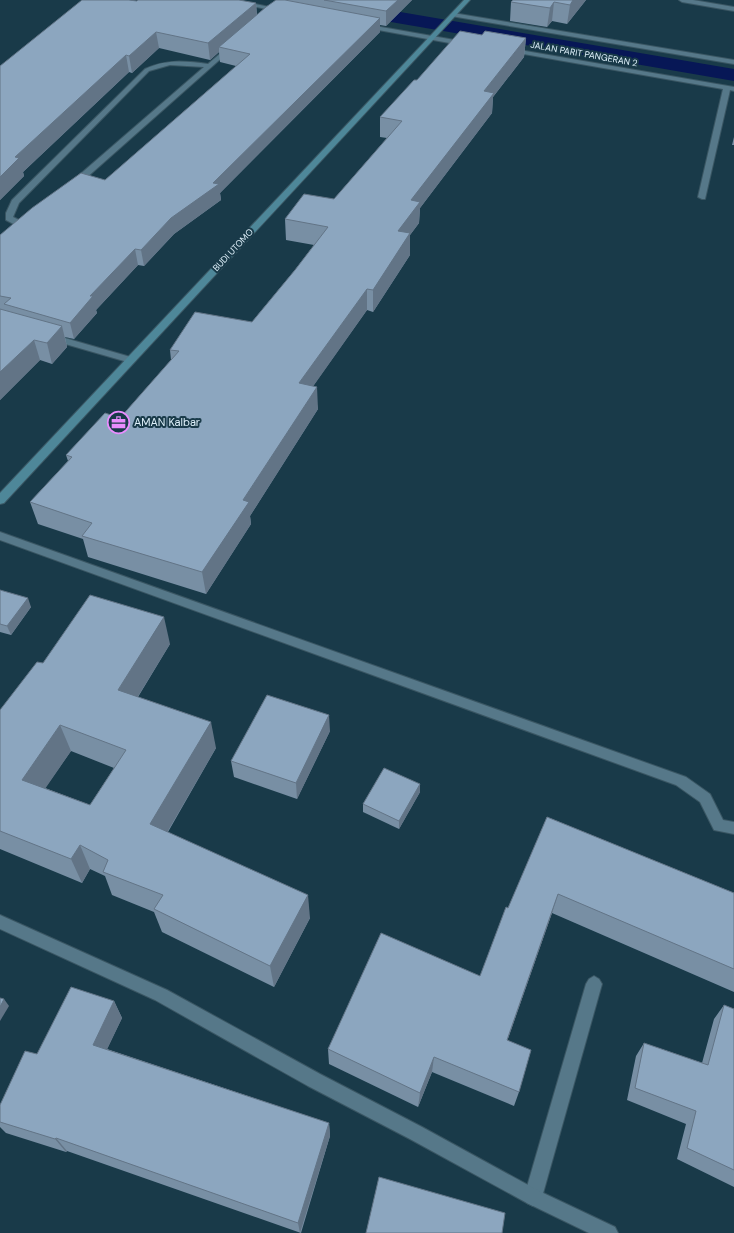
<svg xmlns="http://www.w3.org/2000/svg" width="734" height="1233" font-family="'DM Sans',sans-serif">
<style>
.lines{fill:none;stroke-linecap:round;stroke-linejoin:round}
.canal{fill:#071756;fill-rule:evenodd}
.lane-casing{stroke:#3a5663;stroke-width:2}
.street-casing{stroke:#3a5663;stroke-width:2}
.secondary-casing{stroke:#3a5663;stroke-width:2}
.lane{fill:#567889;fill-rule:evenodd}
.street{fill:#567889;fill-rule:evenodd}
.secondary{fill:#4e8799;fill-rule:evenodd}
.wall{fill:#788fa4;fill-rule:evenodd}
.shaded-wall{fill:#627486}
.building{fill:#8ca6bf;stroke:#627486;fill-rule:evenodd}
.labels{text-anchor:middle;stroke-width:4;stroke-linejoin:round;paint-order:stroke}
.far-street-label{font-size:9px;fill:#dff1fb;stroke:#193a49}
.poi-label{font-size:11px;fill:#dff1fb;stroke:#193a49;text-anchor:start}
</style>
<rect width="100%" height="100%" fill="#193a49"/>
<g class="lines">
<!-- canal -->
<path class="canal" d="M289,0H330L734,69V81L298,6L291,4Z"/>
<defs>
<path id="lane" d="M594,976L599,979L602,984L542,1197L539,1203L533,1206L527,1203L524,1197L586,984L589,979Z"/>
<g id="street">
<path d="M223,0H236L284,10L281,12Z"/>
<path d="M679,0H693L734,7V11L682,2Z"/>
<path d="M453,13L734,60V64L451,16L450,15Z"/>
<path d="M364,24L466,42L469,44L466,46L362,27V25Z"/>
<path d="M229,46L234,47L76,187H70V183L204,67L170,65L149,71L19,203L13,217L29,225L30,227L29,229H23L6,220V213L12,200L145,69C166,59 186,61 208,64Z"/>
<path d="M508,48L734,87V91L730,90L705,199H702L698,197L723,89L506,51V49Z"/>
<path d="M51,334L134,358L136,360L131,363L48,339L46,337Z"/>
<path d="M0,532L686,777L710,794L723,820L734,822V834L714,830L700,802L676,785L0,540Z"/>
<path d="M0,915L167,990L320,1074L422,1127L539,1191L615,1227L618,1233H589L527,1203L410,1139L308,1086L155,1000L0,929Z"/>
</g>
<path id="secondary" d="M464,0H470L4,503L0,504V493Z"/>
</defs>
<!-- lane casing -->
<use href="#lane" class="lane-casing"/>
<!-- street casing -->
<use href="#street" class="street-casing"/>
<!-- secondary casing -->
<use href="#secondary" class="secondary-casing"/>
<!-- lane -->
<use href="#lane" class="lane"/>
<!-- street -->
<use href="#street" class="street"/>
<!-- secondary -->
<use href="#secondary" class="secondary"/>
</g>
<!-- wall -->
<g class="wall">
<path d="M276,0H412L386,26L380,25V32L220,193L221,200L174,234L144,266L138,265L96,310L97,313L74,339L65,337L67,347L52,364L40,360L0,400V235L105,180L236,66L220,62L219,52L210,60L159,48L132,73L129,72L23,172L24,176L0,200V66L137,1L256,3L257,15Z"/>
<path d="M586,0L567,24L552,21L547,27L510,21L511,2Z"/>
<path d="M482,35L526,38L524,57L493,97L492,113L420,208L419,223L410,235V255L373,312L367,310L313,386L318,409L250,516L251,524L206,594L88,557L83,539L38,524L30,502L68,461L66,455L120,418L171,360L170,350L252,322L295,270L314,245L286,240L285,219L334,199L387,138L380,137V117L417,80Z"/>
<path d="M734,137V145H732Z"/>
<path d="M0,590L31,607L11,635L0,632Z"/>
<path d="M170,644L138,697L216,748L168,832L310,918L274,987L162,932L154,912L112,895L105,876L90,869L82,883L0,849V710L43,663ZM71,751L114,768L90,805L45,788Z"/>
<path d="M330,731L297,799L234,777L231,761Z"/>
<path d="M420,784V792L399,829L363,812V804Z"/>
<path d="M547,817L734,893V992L552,913L507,1041L519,1092L514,1106L432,1072L418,1107L329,1064L328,1049L480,976Z"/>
<path d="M114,1001L122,1018L107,1049L329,1123L330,1136L301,1233L67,1151L66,1152L6,1133L0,1127V1105L37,1054Z"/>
<path d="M724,1005L734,1009V1187L677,1159L686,1124L627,1100L636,1056L644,1043L702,1063L714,1019Z"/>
</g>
<!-- shaded-wall -->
<g class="shaded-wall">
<path d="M398,0H412L386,26V11Z"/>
<path d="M573,0H586L567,24L570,5Z"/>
<path d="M554,2L552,21L547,27L550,8Z"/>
<path d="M256,3L257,19L219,47V52L210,60L208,43Z"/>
<path d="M380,18V32L220,193L221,200L174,234L144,266L141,250L171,218L213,183Z"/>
<path d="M156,32L159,48L132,73L129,56Z"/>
<path d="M526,38L524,57L493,97L492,113L420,208L419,223L410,235V255L373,312V290L411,200L484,91Z"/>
<path d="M126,55L129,72L23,172L24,176L0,200V177L15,157Z"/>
<path d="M135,249L138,265L96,310L97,313L74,339L70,323L90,296Z"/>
<path d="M367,289V310L300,405L299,383Z"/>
<path d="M62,326L67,347L52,364L47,343Z"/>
<path d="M34,340L40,360L0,400V372Z"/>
<path d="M317,387L318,409L250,516L251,524L206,594L202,572L243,500Z"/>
<path d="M28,598L31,607L11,635L7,626Z"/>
<path d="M164,617L170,644L126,716L118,690Z"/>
<path d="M329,715L330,731L297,799L296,783Z"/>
<path d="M211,722L216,748L158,848L150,824Z"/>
<path d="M60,725L71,751L34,805L22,780Z"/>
<path d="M420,784V792L399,829V821Z"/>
<path d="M80,845L90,869L82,883L71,859Z"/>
<path d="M558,894L552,913L502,1056L507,1040Z"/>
<path d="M308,895L310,918L274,987L270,966Z"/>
<path d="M4,999L9,1006L0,1021V1007Z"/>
<path d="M114,1001L122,1018L102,1060L93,1045Z"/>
<path d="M434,1057L432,1072L418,1107L420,1093Z"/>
<path d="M329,1123L330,1136L300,1233L298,1223Z"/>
<path d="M56,1138L67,1151L66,1152L55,1139Z"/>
</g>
<!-- building -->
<g class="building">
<path d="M82,0H129L137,1L138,0H239L256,3L208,43L156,32L129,56L126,55L15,157L19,158L0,177V66Z"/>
<path d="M276,0H285L380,18L213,183L219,184L171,218L141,250L135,249L90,296H93L70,323L4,304L11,298L0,296V235L32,208L81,173L105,180L250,54L219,47L266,7Z"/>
<path d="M324,0H398L386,11Z"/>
<path d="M513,0H573L570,5L554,2L550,8L511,2Z"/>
<path d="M460,31L482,35L485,31L526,38L484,91L494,93L411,200L420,202L398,231L410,233L373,290L367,289L299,383L317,387L243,500L249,502L202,572L82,536L92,523L30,502L72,457L66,455L105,413L120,418L179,351L170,350L195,312L252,322L295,270L328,227L285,219L304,194L334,199L402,121L380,117L414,80H417Z"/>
<path d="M0,309L62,326L47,343L34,340L0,372Z"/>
<path d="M0,590L28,598L7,626L0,624Z"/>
<path d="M90,595L164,617L118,690L211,722L150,824L308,895L270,966L154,909L163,895L103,872L108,860L80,845L71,859L0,831V710L37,662L43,663ZM60,725L126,750L90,805L22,780Z"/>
<path d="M267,695L329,715L296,783L231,761Z"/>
<path d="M384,768L420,784L399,821L363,804Z"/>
<path d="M547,817L734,893V969L558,894L507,1040L531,1050L519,1092L434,1057L420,1093L328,1049L381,933L480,976L506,907L508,908Z"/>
<path d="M71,987L114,1001L93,1045L329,1123L298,1223L56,1138L55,1139L0,1122V1105L25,1051L37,1054Z"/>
<path d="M0,998L4,999L0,1007Z"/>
<path d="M724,1005L734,1009V1170L687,1148L696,1111L635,1088L644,1043L708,1065Z"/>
<path d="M379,1177L505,1213L502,1233H366Z"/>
</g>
<!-- icons -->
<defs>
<symbol id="office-ring" viewBox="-11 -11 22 22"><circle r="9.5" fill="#193a49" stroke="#e98dfe" stroke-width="1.5"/><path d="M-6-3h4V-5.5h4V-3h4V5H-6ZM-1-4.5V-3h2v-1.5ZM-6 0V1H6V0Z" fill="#e98dfe"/></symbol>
</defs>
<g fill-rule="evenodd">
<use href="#office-ring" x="106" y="410" width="25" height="25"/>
</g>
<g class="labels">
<!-- far-street labels -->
<g class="far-street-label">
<text transform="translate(584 54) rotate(10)" y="3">JALAN PARIT PANGERAN 2</text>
<text transform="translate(233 250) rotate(-47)" y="3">BUDI UTOMO</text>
</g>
<!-- poi labels -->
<g class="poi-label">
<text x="134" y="426">AMAN Kalbar</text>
</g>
</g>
</svg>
